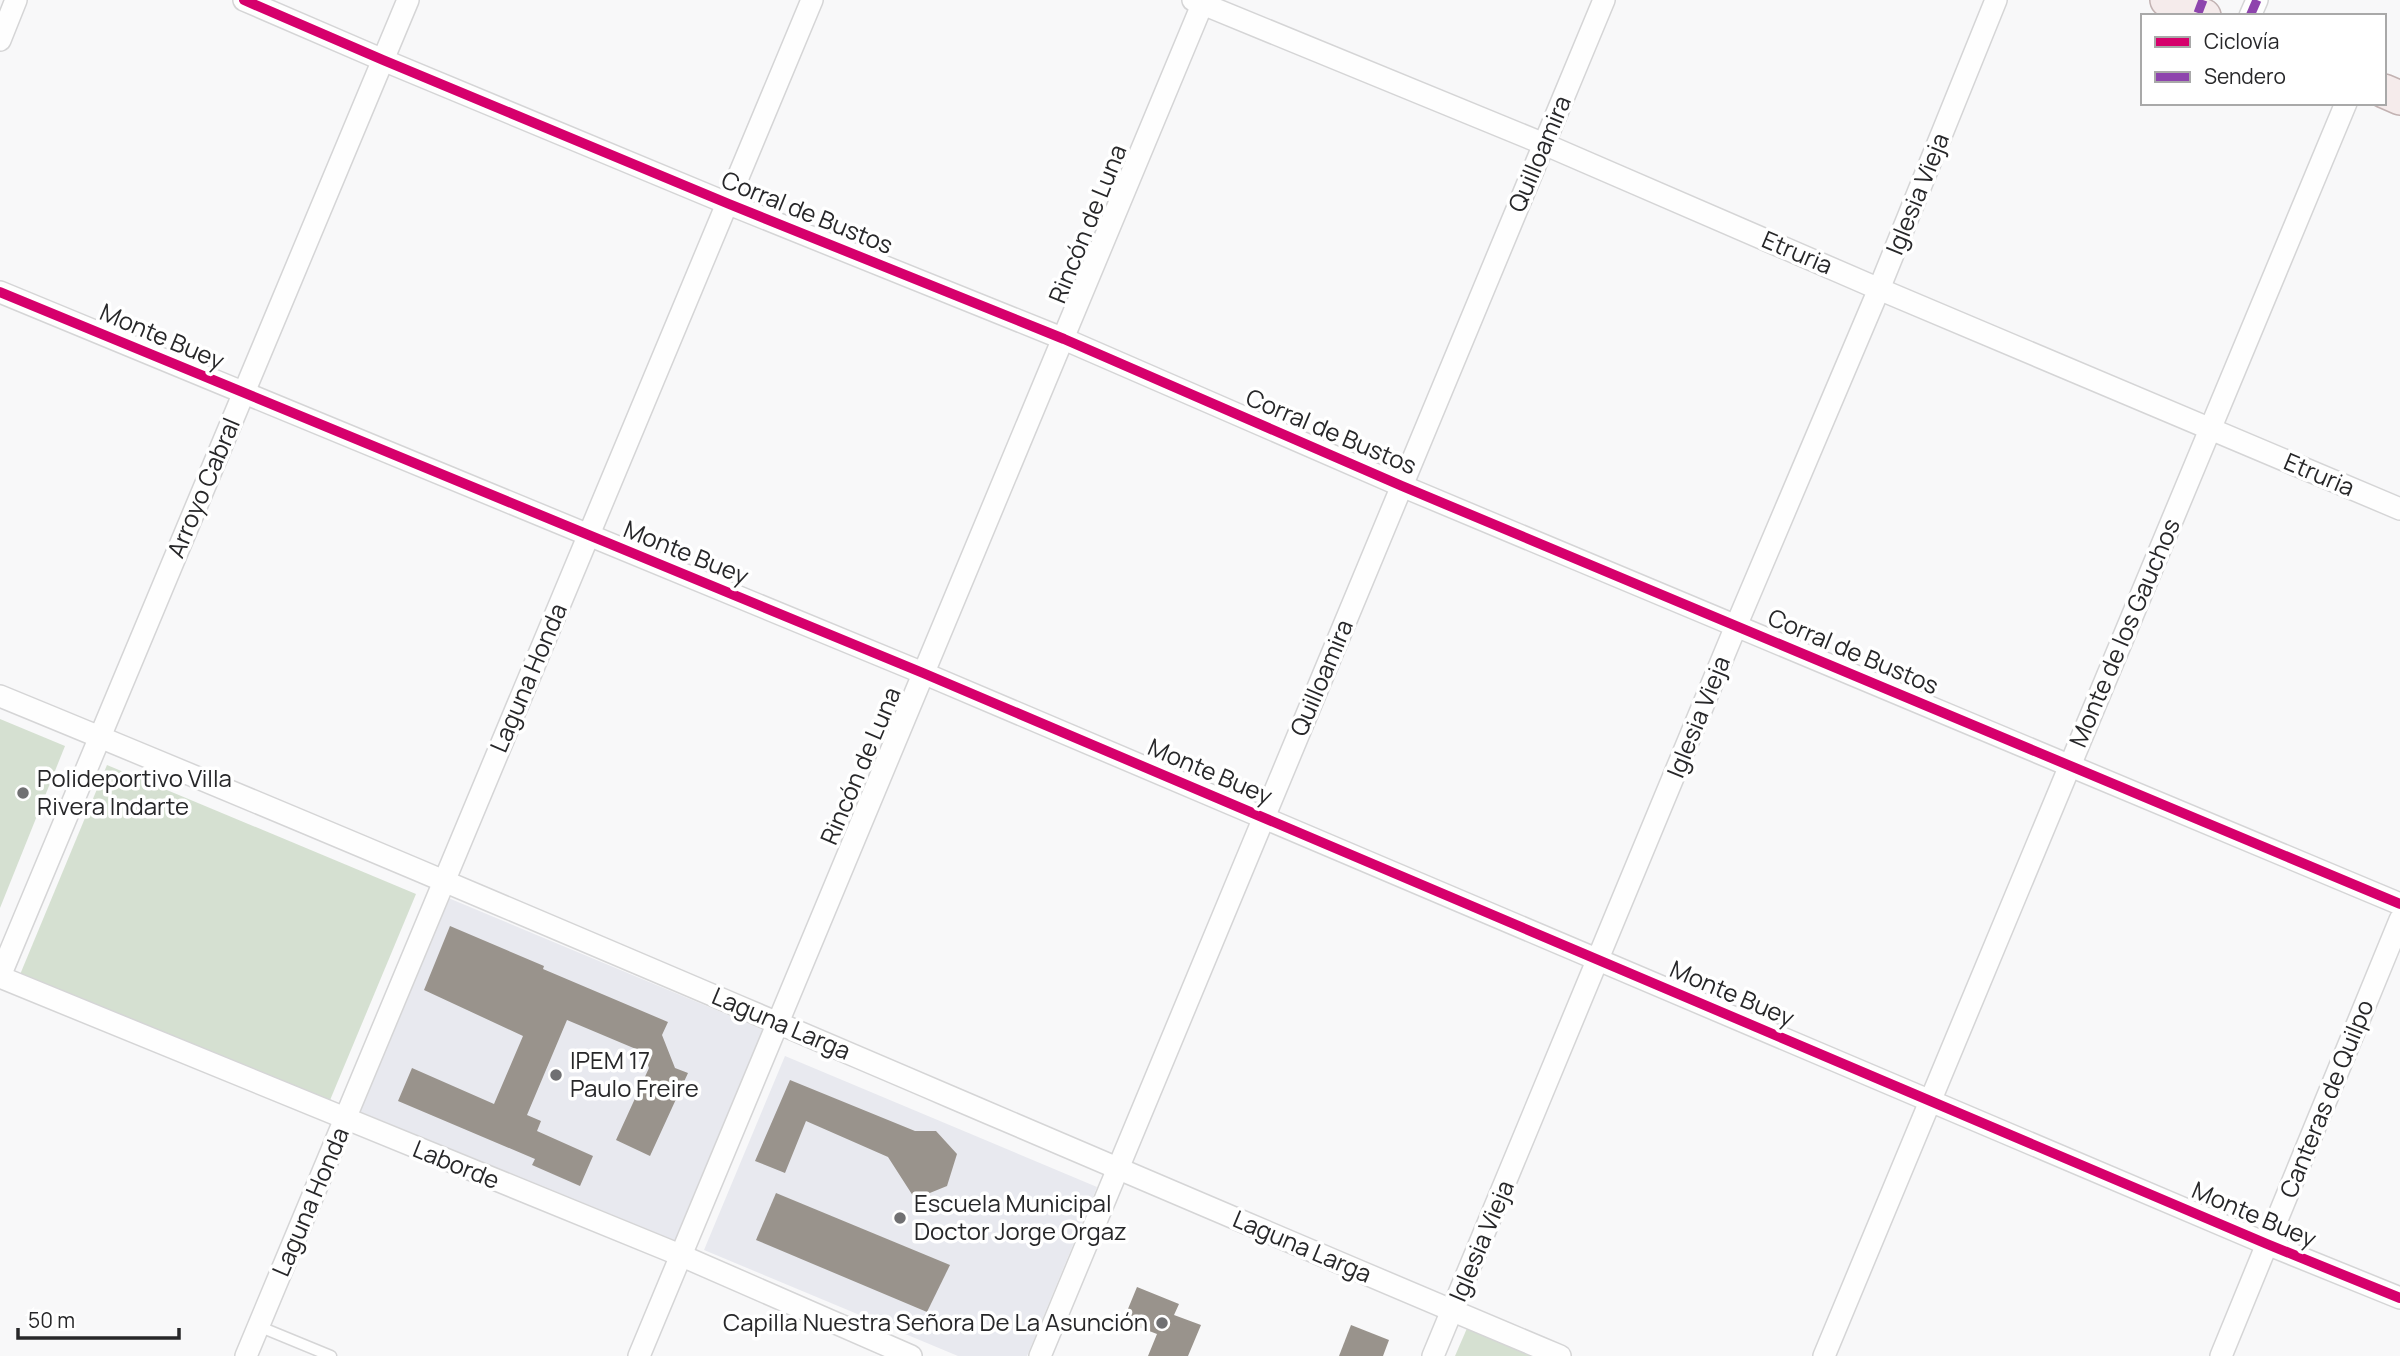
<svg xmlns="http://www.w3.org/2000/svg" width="2400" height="1356" font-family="Manrope,sans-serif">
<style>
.built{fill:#e8e9ef}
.green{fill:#d5e0d1}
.building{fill:#99938c}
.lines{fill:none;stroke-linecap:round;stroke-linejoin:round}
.service-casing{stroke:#d5d5d6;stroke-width:13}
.minor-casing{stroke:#d5d5d6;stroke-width:24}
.primary-casing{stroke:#c2b2b2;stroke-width:36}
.service{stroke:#fefefe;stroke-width:10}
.minor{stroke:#fefefe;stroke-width:21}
.primary{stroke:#f5ebeb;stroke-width:33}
.quiet{stroke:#8e44ad;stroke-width:9;stroke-dasharray:18 9;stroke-linecap:butt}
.cycleway-casing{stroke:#fff;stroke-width:15}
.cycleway{stroke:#d6006c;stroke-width:10}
.poi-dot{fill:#707072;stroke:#fff;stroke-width:2.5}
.labels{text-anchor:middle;stroke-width:7;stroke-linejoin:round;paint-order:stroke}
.street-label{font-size:24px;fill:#272729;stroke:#fff}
.poi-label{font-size:24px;fill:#272729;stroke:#fff;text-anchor:start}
</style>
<rect width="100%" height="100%" fill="#f8f8f9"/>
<!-- built -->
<g class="built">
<path d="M446,897L764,1030L677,1246L346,1120Z"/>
<path d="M785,1056L1097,1187L1027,1356H958L704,1250Z"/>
</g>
<!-- green -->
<g class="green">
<path d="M0,719L65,746L0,908Z"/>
<path d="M107,765L416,894L328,1105L19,977Z"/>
<path d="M1468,1326L1538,1356H1455Z"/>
</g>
<!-- building -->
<g class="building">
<path d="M450,926L544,966L543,969L668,1022L662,1035L675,1068L688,1073L650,1156L616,1140L649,1068L643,1052L567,1020L527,1115L541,1121L537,1131L593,1156L580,1186L532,1165L535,1159L398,1101L412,1068L494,1104L523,1036L424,990Z"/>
<path d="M790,1080L915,1131H936L957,1154L947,1186L915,1199L888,1157L806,1121L785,1173L755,1161Z"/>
<path d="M776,1193L950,1265L927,1312L756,1240Z"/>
<path d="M1137,1287L1179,1304L1174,1315L1201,1325L1188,1356H1148L1157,1334L1123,1321Z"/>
<path d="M1351,1325L1389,1340L1383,1356H1339Z"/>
</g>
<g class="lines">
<defs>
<path id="service" d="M258,1326L331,1356"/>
<g id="minor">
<path d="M244,0L383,60L729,204L1064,339L1402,486L2400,904"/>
<path d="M1193,0L1544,144L1879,289L2400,509"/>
<path d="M2250,16L2257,0"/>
<path d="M0,40L16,0"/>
<path d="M0,292L923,673L2267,1244L2400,1298"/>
<path d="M0,696C522,910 1039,1137 1560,1356"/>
<path d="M0,976L408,0"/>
<path d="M0,977L680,1255L911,1356"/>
<path d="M246,1356L812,0"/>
<path d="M639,1356L1204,0"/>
<path d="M1040,1356L1604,0"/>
<path d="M1433,1356L1736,626L1879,289L1996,0"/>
<path d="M1824,1356L2346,103"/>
<path d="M2221,1356L2400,920"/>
</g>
<g id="primary">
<path d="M2167,0L2204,16"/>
<path d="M2384,91L2400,98"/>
</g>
</defs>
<!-- service casing -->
<use href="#service" class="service-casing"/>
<!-- minor casing -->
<use href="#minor" class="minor-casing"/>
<!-- primary casing -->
<use href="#primary" class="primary-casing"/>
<!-- service -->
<use href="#service" class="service"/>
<!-- minor -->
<use href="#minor" class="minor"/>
<!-- primary -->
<use href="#primary" class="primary"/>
<!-- quiet -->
<g class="quiet">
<path d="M2198,13L2203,0"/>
<path d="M2250,16L2257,0"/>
</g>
<defs>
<g id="cycleway">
<path d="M244,0L383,60L729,204L1064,339L1402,486L2400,904"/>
<path d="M0,292L923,673L2267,1244L2400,1298"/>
</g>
</defs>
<!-- cycleway casing -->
<use href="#cycleway" class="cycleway-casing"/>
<!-- cycleway -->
<use href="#cycleway" class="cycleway"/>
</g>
<!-- markers -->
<g class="poi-dot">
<circle cx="23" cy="793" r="7"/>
<circle cx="556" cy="1075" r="7"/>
<circle cx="900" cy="1218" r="7"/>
<circle cx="1162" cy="1323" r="7"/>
</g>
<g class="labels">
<!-- street labels -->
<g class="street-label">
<text transform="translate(1540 154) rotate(-67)" y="8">Quilloamira</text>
<text transform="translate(1918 194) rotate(-68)" y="8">Iglesia Vieja</text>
<text transform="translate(807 213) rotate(22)" y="8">Corral de Bustos</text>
<text transform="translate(1088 224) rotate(-68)" y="8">Rincón de Luna</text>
<text transform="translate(1797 253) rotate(23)" y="8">Etruria</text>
<text transform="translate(162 337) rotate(23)" y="8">Monte Buey</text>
<text transform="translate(1331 432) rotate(23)" y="8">Corral de Bustos</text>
<text transform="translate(2319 475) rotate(23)" y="8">Etruria</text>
<text transform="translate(204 488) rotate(-67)" y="8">Arroyo Cabral</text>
<text transform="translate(686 553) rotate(22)" y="8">Monte Buey</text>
<text transform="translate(2125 633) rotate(-67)" y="8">Monte de los Gauchos</text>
<text transform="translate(1853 652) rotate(23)" y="8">Corral de Bustos</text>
<text transform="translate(529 678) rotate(-67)" y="8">Laguna Honda</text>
<text transform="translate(1322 678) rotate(-67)" y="8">Quilloamira</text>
<text transform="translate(1699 717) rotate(-68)" y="8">Iglesia Vieja</text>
<text transform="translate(861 766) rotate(-67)" y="8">Rincón de Luna</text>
<text transform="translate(1210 772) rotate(23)" y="8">Monte Buey</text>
<text transform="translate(1732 994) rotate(23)" y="8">Monte Buey</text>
<text transform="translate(781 1024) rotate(23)" y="8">Laguna Larga</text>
<text transform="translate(2327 1099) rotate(-68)" y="8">Canteras de Quilpo</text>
<text transform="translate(456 1165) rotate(22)" y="8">Laborde</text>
<text transform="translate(311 1202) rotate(-67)" y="8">Laguna Honda</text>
<text transform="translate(2254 1215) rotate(23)" y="8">Monte Buey</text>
<text transform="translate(1482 1241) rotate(-67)" y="8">Iglesia Vieja</text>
<text transform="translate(1302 1247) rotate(23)" y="8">Laguna Larga</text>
</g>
<!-- poi labels -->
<g class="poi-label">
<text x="37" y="787">Polideportivo Villa<tspan x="37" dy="28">Rivera Indarte</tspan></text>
<text x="570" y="1069">IPEM 17<tspan x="570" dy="28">Paulo Freire</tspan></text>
<text x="914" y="1212">Escuela Municipal<tspan x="914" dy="28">Doctor Jorge Orgaz</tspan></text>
<text x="1148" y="1331" text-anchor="end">Capilla Nuestra Señora De La Asunción</text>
</g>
</g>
<!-- legend -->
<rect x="2141" y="14" width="245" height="91" fill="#ffffff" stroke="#a9a9a9" stroke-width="2"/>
<rect x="2155" y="37" width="35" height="10" fill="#d6006c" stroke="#a9a9a9" stroke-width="2"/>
<text x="2204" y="49" font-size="21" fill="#272729">Ciclovía</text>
<rect x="2155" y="72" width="35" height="10" fill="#8e44ad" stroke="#a9a9a9" stroke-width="2"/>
<text x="2204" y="84" font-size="21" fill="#272729">Sendero</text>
<!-- scale -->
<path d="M18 1328v10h161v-10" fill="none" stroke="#272729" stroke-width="3.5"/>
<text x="28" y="1328" font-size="21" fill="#272729" stroke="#ffffff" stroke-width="5" paint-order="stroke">50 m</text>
</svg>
